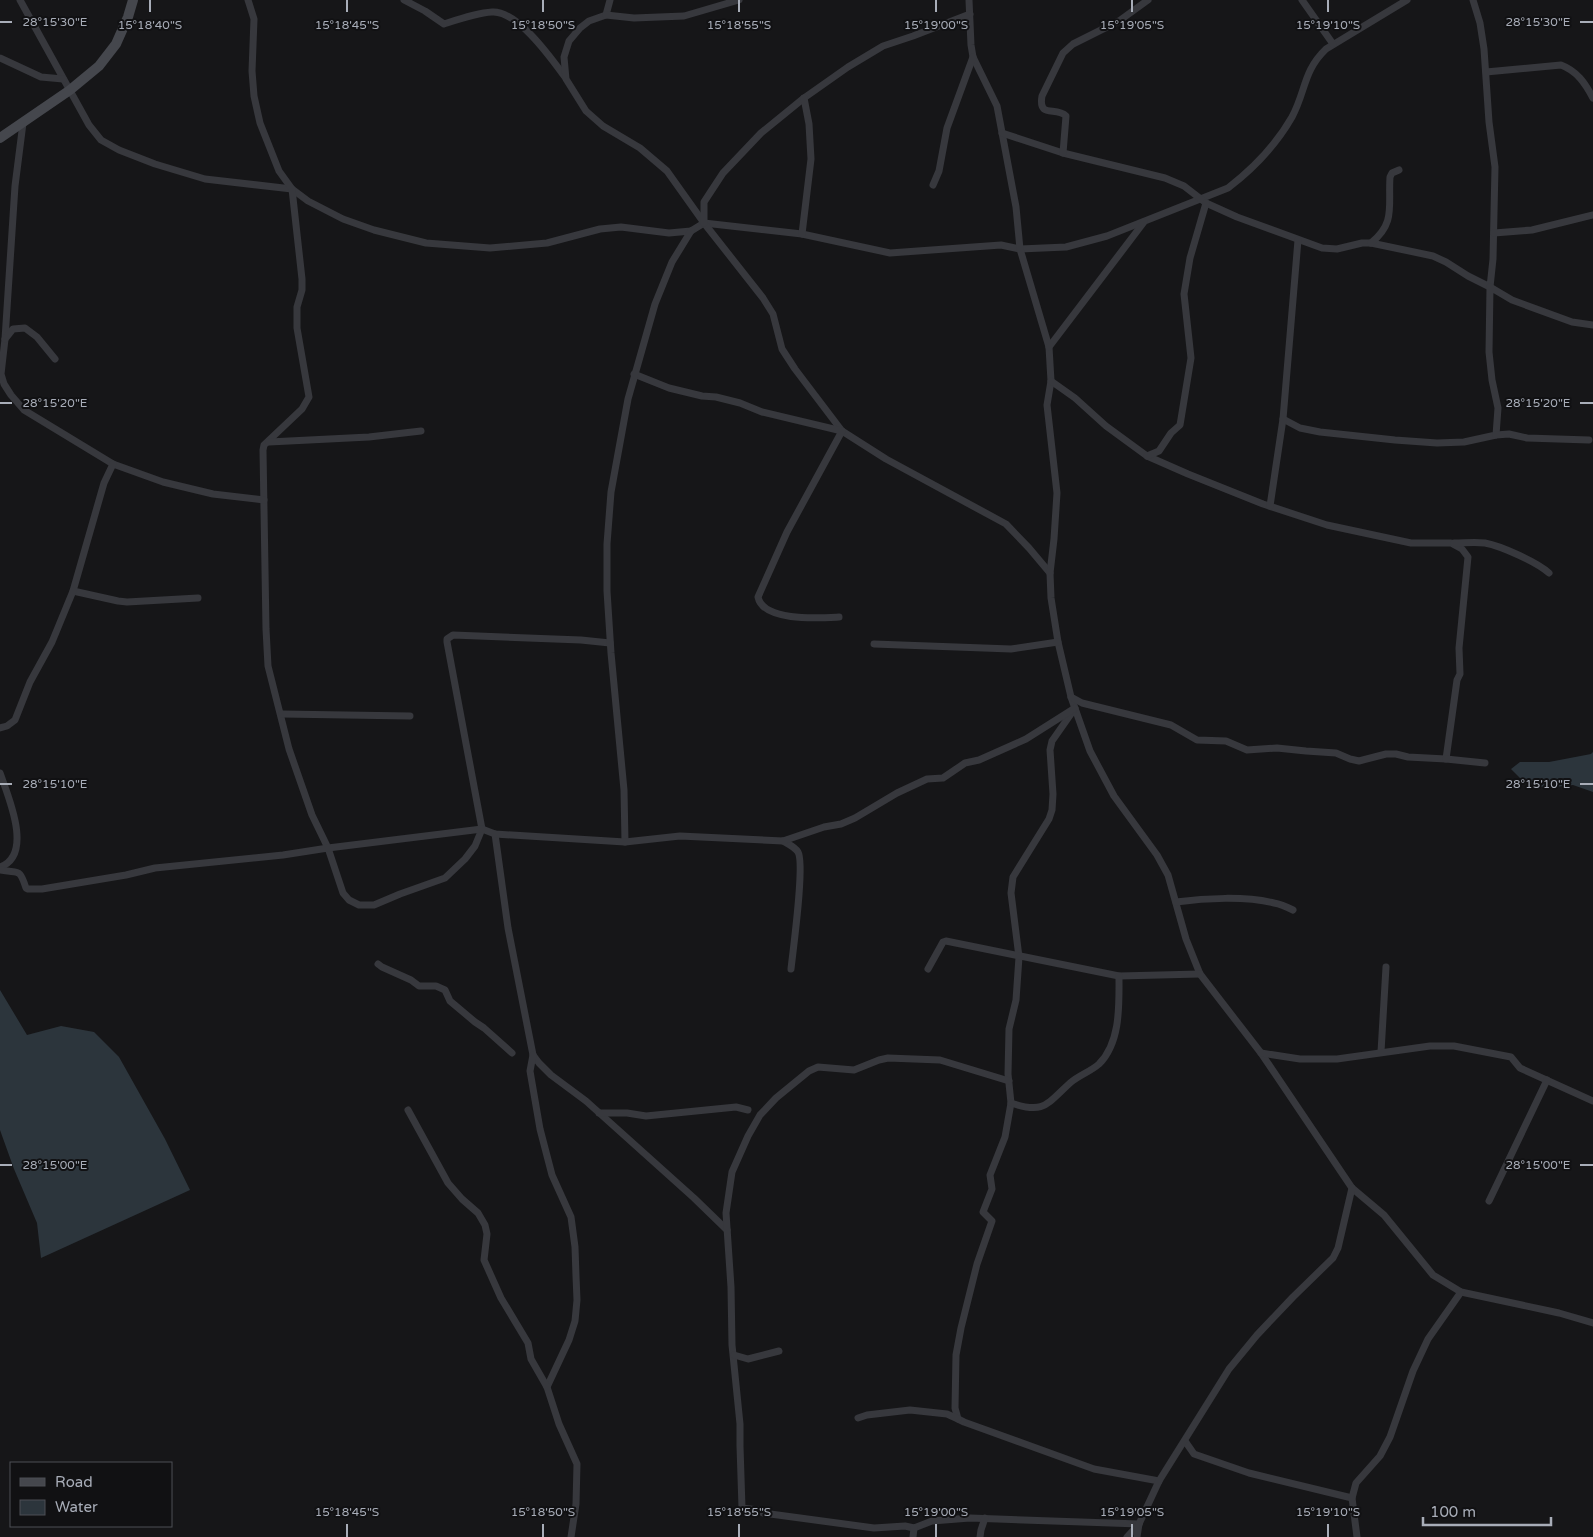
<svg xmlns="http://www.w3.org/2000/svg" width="1593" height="1537" font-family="'Varela Round',sans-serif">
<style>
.water{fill:#2c353c}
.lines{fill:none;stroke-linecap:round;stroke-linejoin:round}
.street{stroke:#37383d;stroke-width:7}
.secondary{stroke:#45474d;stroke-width:10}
.ticks{fill:none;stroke:#a8adb8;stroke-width:2}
.ticks-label{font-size:12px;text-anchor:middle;fill:#a8adb8;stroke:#111113;stroke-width:4;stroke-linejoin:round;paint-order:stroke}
</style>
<rect width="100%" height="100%" fill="#161618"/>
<!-- water -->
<g class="water">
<path d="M1593,752V792L1573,785L1546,788L1525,783L1511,769L1520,762H1549L1591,754Z"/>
<path d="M0,990L27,1035L61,1026L94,1032L119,1057L165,1139L190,1190L41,1258L37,1223L14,1169L0,1130Z"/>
</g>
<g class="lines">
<!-- street -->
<g class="street">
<path d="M20,0L89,125L101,140L119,150L155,164L205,179L292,189L308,201L343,219L374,230L426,243L490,248L547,243L600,229L621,227L669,233L691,231L704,223L802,234L890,253L1001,245L1020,249L1066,247L1107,236L1228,188C1254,168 1276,145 1292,117C1306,91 1303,71 1326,49L1407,0"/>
<path d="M248,0L254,19L252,71L254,96L260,123L279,171L292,189L302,279V290L297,307V328L309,397L302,409L264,445L263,450L266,629L268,666L289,749L312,815L328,848L343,893L349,900L359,905H374L400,894L445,878L465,859L475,846L482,829L447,642V639L453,635L581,640L610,643"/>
<path d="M404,0L425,11L444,24C459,19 476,13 492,12C517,10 551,58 565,77"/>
<path d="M610,0L606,15L589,21L580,28L569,41L564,57L566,79L586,111L603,126L640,148L667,171L704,223L763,298L773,314L782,349L795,369L842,431L886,459L1006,524L1029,548L1050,573"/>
<path d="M969,0L971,45L973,57L997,106L1016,207L1020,249L1049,347L1051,381L1047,405L1057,493L1054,539L1050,573L1051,598L1058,642L1071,697L1090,751L1114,796L1157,855L1168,875L1186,939L1200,974L1261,1053L1352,1188L1384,1215L1433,1275L1461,1292L1559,1313L1593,1323"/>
<path d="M1302,0L1333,44"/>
<path d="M606,15L634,18L684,16L739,0"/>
<path d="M0,58L41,77L63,79"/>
<path d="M1486,72L1561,65C1577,71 1585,83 1593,98"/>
<path d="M23,123L15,186L5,339L1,374L4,384L11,395L24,410L113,464L163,482L213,494L264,500"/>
<path d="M1002,133L1063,153L1165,178L1184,186L1206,203L1237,217L1322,248L1337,249L1362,243H1371L1433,256L1446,262L1468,276L1490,287L1493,259L1495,167L1489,122L1484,49L1480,23L1473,0"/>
<path d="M1063,153L1066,116C1056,106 1038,119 1042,96L1063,53L1073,44L1119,21L1148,0"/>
<path d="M933,185L939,171L947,128L973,57"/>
<path d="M704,223V202L723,173L761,133L804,98L848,67L883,46L913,36L970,14"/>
<path d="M1494,233L1532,230L1593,215"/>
<path d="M802,234L811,159L809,124L804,98"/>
<path d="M1371,243C1396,223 1388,206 1390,177L1392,173L1399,170"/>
<path d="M5,339L13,329L25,328L37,337L55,359"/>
<path d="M1049,347L1144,222"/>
<path d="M634,374L669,388L702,396L716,397L740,403L762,412L842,431L787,532L758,597C763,622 819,618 839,617"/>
<path d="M1051,381L1075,398L1106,426L1147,456L1188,474L1263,504L1327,525L1411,543H1451L1462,549L1468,557L1459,648L1460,674L1457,680L1446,759L1408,757L1396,754H1386L1359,761L1350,759L1336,753L1306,751L1277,748L1247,750L1226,741L1197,740L1171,725L1082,703L1071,697"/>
<path d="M1283,419L1300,428L1320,432L1395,440L1437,443L1464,442L1496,435L1498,408L1492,380L1489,352L1490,287L1512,300L1572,322L1593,325"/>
<path d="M1496,435L1509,434L1527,438L1589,440"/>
<path d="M269,442L369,437L421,431"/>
<path d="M1147,456L1159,451L1171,433L1180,425L1191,358L1184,294L1190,258L1206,203"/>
<path d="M1270,506L1283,419L1298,240"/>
<path d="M1454,543C1464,543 1475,542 1485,543C1501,546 1537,562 1549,573"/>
<path d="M73,591L118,601L127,602L198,598"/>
<path d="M874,644L1011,649L1058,642"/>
<path d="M1073,711L1052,741L1050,750L1053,794L1052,810L1049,819L1013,877L1011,893L1019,957L1016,1000L1009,1029L1008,1074L1011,1103L1005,1137L990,1175L992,1189L983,1212L992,1221L977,1264L961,1328L956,1355L955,1408L958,1419L964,1422L1094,1469L1159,1481"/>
<path d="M282,714L410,716"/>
<path d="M0,728L7,726L15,720L30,682L52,642L73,591L104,483L113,464"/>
<path d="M1446,759L1485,763"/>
<path d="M0,773C8,796 34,855 0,867"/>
<path d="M495,834L508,928L533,1055L539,1063L551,1075L586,1101L694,1198L727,1230"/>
<path d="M783,841C788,844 795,847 798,852C805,864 793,950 791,969"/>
<path d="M625,842L624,790L611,653L607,591V544L611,492L628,399L655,304L672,262L691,231"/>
<path d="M0,870C19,874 19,867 26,888L28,889H42L126,875L155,868L283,855L328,848L482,829L495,834L625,842L680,836L783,841L824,827L841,824L855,818L897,793L927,779L943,778L965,763L979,760L1026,739L1075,708"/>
<path d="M1176,902C1205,898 1246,896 1274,903C1280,904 1287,907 1293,910"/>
<path d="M378,964L382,967L411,980L419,986H436L445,990L450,1001L475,1022L484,1028L512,1053"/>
<path d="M928,969L943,942L946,941L1119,976L1200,974"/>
<path d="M1381,1052L1386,967"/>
<path d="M1261,1053L1300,1059H1337L1430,1046H1454L1511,1057L1520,1068L1593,1101"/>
<path d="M533,1055L530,1071L540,1129L552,1175L571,1217L575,1247L576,1276L577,1300L575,1321L569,1340L547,1387"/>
<path d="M1009,1081L940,1060L888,1058L879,1060L854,1070L818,1067L809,1071L776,1098L760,1115L748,1136L732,1172L726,1213L731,1287L732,1345L740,1424V1446L742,1508L758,1510L763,1513L874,1528L905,1526L914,1528L932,1521L970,1518L1139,1524"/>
<path d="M1011,1103C1044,1114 1046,1105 1070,1083C1079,1075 1090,1072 1099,1064C1121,1042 1119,1004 1119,976"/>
<path d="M408,1110L448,1183L462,1199L478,1213L485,1225L487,1234L484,1260L501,1298L528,1343L531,1359L547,1387L559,1424L577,1464L576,1504L571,1537"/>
<path d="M599,1113H627L646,1116L736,1107L748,1110"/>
<path d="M1489,1201L1547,1080"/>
<path d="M734,1355L748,1359L779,1351"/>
<path d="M858,1418L867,1415L910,1410L947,1414L958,1419"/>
<path d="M1185,1441L1194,1454L1249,1473L1352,1498"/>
<path d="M913,1537L914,1528"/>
<path d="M980,1537L981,1530L985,1518"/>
<path d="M1127,1537L1139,1524"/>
<path d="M1137,1537L1139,1524L1159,1481L1229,1369L1257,1335L1293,1297L1333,1258L1338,1248L1352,1188"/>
<path d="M1357,1537L1352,1498L1356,1483L1380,1456L1390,1437L1413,1371L1428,1339L1461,1292"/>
</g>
<!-- secondary -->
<path class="secondary" d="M0,138L70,90L99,66L116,44L128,17L133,0"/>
</g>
<!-- ticks -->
<path class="ticks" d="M150,0V12M347,0V12M543,0V12M739,0V12M936,0V12M1132,0V12M1328,0V12M0,22H12M1580,22H1593M0,403H12M1580,403H1593M0,784H12M1580,784H1593M0,1165H12M1580,1165H1593M347,1524V1537M543,1524V1537M739,1524V1537M936,1524V1537M1132,1524V1537M1328,1524V1537"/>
<g class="ticks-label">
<text x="1538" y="26">28°15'30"E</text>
<text x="55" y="26">28°15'30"E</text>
<text x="150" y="29">15°18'40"S</text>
<text x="347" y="29">15°18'45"S</text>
<text x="543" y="29">15°18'50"S</text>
<text x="739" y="29">15°18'55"S</text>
<text x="936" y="29">15°19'00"S</text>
<text x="1132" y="29">15°19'05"S</text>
<text x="1328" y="29">15°19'10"S</text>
<text x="1538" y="407">28°15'20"E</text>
<text x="55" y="407">28°15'20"E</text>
<text x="1538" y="788">28°15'10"E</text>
<text x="55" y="788">28°15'10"E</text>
<text x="1538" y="1169">28°15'00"E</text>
<text x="55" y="1169">28°15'00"E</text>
<text x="347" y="1516">15°18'45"S</text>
<text x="543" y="1516">15°18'50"S</text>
<text x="739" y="1516">15°18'55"S</text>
<text x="936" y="1516">15°19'00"S</text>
<text x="1132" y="1516">15°19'05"S</text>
<text x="1328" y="1516">15°19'10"S</text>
</g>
<!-- legend -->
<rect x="10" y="1462" width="162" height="65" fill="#111113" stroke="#4d4f55"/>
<rect x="20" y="1478" width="25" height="8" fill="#45474d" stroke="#4d4f55"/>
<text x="55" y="1487" font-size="15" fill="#a8adb8">Road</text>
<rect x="20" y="1500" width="25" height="15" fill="#2c353c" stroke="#4d4f55"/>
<text x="55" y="1512" font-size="15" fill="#a8adb8">Water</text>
<!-- scale -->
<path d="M1423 1517v8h128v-8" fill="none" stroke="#a8adb8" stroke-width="2.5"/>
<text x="1430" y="1517" font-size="15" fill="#a8adb8" stroke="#111113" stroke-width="4" paint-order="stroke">100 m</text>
</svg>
